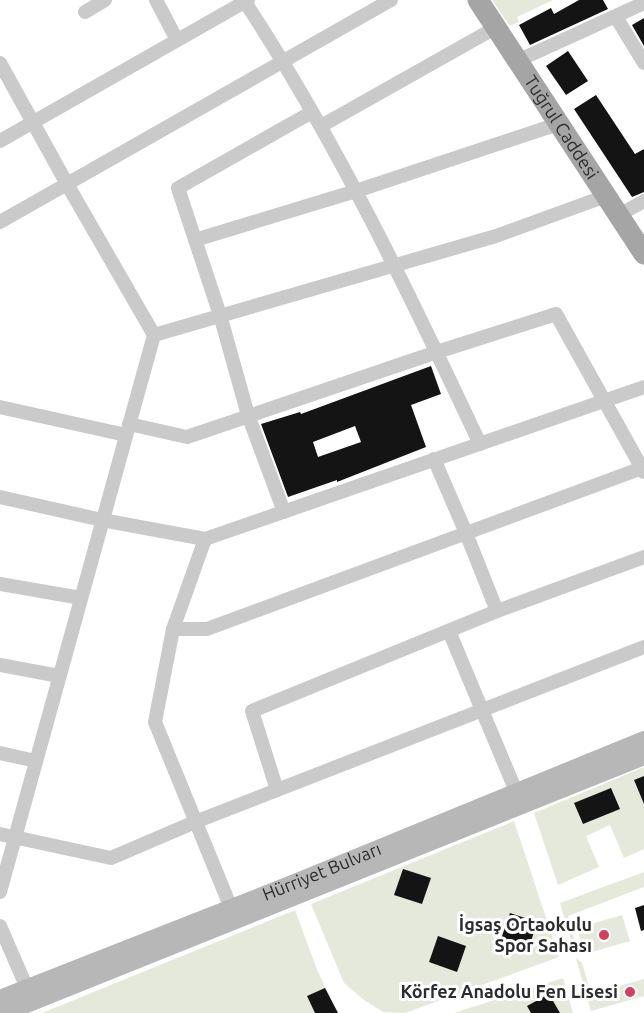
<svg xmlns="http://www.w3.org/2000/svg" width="644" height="1013" font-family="Ubuntu,sans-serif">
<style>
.green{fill:#e5e9db}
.building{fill:#141414;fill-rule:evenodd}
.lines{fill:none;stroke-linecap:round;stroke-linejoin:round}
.minor{stroke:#cacaca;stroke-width:14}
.secondary{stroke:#b7b7b7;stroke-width:18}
.primary{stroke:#a5a5a5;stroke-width:21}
.poi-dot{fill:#d53e5e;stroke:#fff;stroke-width:2}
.labels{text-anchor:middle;stroke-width:6;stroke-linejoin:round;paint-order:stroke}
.street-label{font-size:18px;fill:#2d2d2d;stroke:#fff}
.poi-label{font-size:18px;font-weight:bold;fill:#2d2d2d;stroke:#fff;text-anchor:end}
</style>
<rect width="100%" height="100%" fill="#fff"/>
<!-- green -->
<g class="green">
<path d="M492,0H553L517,17L519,22L510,26Z"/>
<path d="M644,767V849L624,858L610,825L586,836L599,867L558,885L534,813Z"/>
<path d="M514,821L559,957L405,1013L383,1012L364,1000L344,983L311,904Z"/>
<path d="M644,872V887L568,916L576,946L574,951L560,903Z"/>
<path d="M295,910L318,972L338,1013H42Z"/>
<path d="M622,915L630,941L585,954L577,928Z"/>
<path d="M576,958L582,963L591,994L644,979V996L591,1011Z"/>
<path d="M563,978L573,1013H454Z"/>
</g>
<!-- building -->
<g class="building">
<path d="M579,0H603L608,9L530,45L519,25L551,8L554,14Z"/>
<path d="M644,18V46L632,25Z"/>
<path d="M568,51L588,81L566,95L546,66Z"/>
<path d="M596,95L635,154L644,149V192L632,197L574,109Z"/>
<path d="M431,366L441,394L411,405L426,447L337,482V480L288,497L261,424L300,412L301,414ZM355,426L361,442L318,457L313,442Z"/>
<path d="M644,776V804L634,780Z"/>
<path d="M611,788L620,809L583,824L574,803Z"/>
<path d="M403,869L431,878L422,904L394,895Z"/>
<path d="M644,905V930L641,931L635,908Z"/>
<path d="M510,913L537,922L529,948L501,939Z"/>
<path d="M438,936L466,946L457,972L429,962Z"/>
<path d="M325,988L338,1013H315L307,996Z"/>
<path d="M549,994L560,1013H531L527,1006Z"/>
</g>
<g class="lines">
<!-- minor -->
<g class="minor">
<path d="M156,0L177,40"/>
<path d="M245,2C337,142 409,293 480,444"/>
<path d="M85,12L105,0"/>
<path d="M616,17L644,63"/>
<path d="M517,61L644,3"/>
<path d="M0,63L67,184L154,335"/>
<path d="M321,126L495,28"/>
<path d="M0,141L248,0"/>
<path d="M619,215L644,201"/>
<path d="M0,222L391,0"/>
<path d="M195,240L356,191L558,124"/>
<path d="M0,407L126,435"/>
<path d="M129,424L187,437L437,352L556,314L644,472"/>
<path d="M434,459L466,533L497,611"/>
<path d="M0,497L102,520L205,539L644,387"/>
<path d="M284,512L248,415L220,315L178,188L312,112"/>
<path d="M205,539L173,629L155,722L231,908"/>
<path d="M0,584L81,598"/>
<path d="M173,629H207L642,468"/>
<path d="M449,631L520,801"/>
<path d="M0,665L59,676"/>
<path d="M0,753L36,761"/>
<path d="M277,790L252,711L497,611L644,557"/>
<path d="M0,834L111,858L195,822L644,647"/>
<path d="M0,892L154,335L496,236L606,196"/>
<path d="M0,926L30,995"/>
</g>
<!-- secondary -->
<g class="secondary">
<path id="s1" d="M0,999L300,881L644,740"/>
<path d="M4,1013L644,756"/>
</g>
<!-- primary -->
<path class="primary" id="s2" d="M478,0L644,254"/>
</g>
<!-- markers -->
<g class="poi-dot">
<circle cx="604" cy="935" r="6"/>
<circle cx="630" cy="992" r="6"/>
</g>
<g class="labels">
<!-- street labels -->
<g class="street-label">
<text dy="6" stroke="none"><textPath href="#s2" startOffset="152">Tuğrul Caddesi</textPath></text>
<text dy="6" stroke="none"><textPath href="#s1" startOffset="346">Hürriyet Bulvarı</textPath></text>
</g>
<!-- poi labels -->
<g class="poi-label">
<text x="592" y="931">İgsaş Ortaokulu<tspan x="592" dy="21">Spor Sahası</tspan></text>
<text x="618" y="998">Körfez Anadolu Fen Lisesi</text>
</g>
</g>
</svg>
